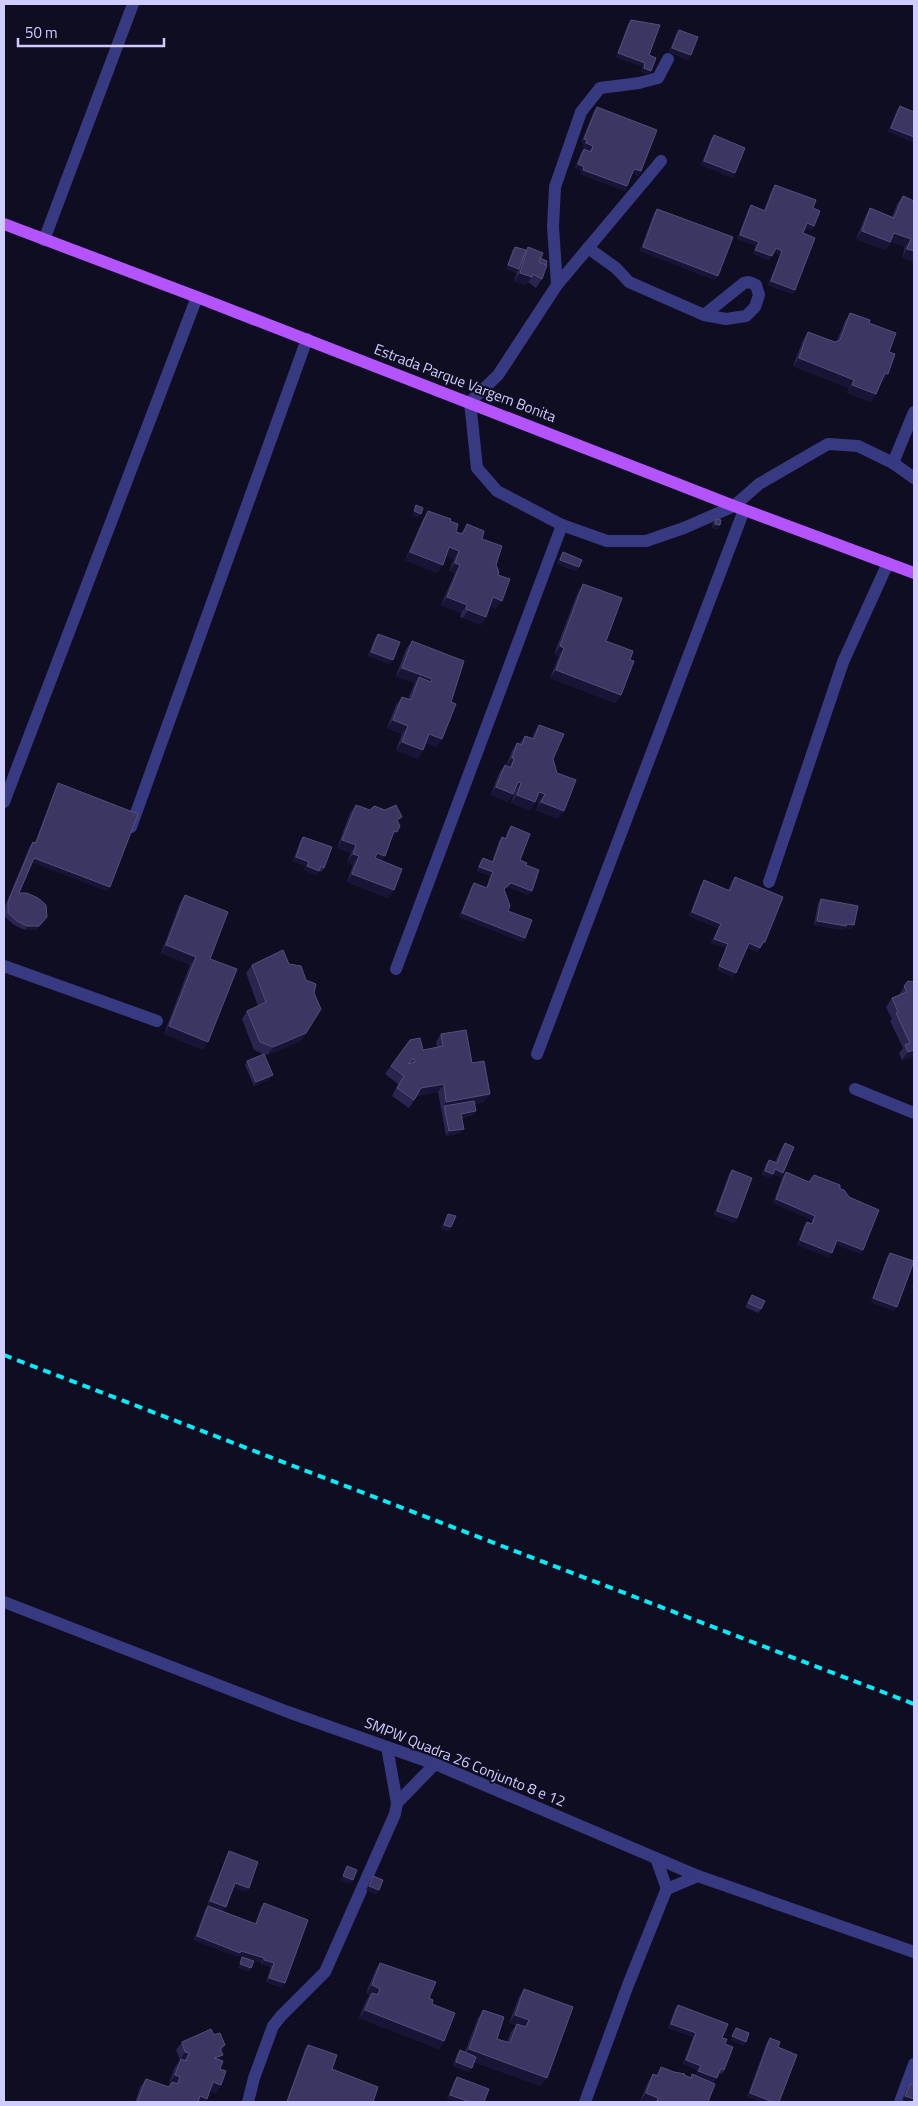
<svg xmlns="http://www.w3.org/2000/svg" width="918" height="2106" font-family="'Titillium Web',sans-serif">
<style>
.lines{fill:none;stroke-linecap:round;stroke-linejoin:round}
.minor{stroke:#373981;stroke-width:12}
.major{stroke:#b454ff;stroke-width:12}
.rail{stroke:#00eff8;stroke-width:4;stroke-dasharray:8 6;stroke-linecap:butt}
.wall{fill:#2a254f}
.shaded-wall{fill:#181435}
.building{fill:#3c3762;stroke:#534e7b;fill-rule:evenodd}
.labels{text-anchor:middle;stroke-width:4;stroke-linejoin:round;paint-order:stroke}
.street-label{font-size:15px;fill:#cfcdff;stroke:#0f0d21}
</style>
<rect width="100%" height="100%" fill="#0f0d21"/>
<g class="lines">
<!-- minor -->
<g class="minor">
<path d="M661,161L557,285L498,375L470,402L477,468L497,491L562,525L607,541H646L684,528L734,506L759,484L828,444L858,446L893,463L914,412"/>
<path d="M44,240L133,4"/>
<path d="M588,248L616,268L629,282L704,315L726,319L746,316L755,307L759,295L756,285L749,282L744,283L704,315"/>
<path d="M557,285L553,227L555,187L581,112L600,88L639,83L658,78L668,59"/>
<path d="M893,463L914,478"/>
<path d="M4,802L197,297"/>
<path d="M131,827L307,339"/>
<path d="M769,882L843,662L888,563"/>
<path d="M4,966L157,1021"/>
<path d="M396,969L562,525"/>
<path d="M537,1054L744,510"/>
<path d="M855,1089L914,1113"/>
<path d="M4,1602L288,1712L435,1764L698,1876L914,1952"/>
<path d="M397,1803L435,1764"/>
<path d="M656,1858L667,1889"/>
<path d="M248,2102L254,2078L273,2026L281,2016L325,1972L395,1814L397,1803L387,1747"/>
<path d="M585,2102L628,1985L665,1893L667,1889L698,1876"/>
<path d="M900,2102L914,2064"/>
</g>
<!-- major -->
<path class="major" d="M4,224L197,297L734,506L914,573"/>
<!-- rail -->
<path class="rail" d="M4,1355L914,1704"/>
</g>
<!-- wall -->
<g class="wall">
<path d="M631,20L648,75L641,72L643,67L616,57L628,24Z"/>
<path d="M679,30L691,55L688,60L669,52L676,34Z"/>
<path d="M900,106L914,112L888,132L897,110Z"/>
<path d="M597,107L641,171L638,176L632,173L625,191L580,174L582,171L575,168L581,153L584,149L590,151V150L583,147L584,144L581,143L594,111Z"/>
<path d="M714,135L735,173L733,178L701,165L711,139Z"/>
<path d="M775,185L813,208L814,226L812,230L806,228L803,233L795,290L792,294L768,285L780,255L774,252L769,260L753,254L756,246L737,239L748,210L751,205L764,210L772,189Z"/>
<path d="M903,196L914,201V262L902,257L905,247L891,242L885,250L856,239L865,217L870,208L892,217L897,204Z"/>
<path d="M657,209L715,280L640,251L654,213Z"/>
<path d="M515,247L526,251L528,247L540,258L542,279L536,288L528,282L526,285L514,281L518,270L516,273L506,269L512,251Z"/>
<path d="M850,313L869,323L889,352L888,374L882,382H881L876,394L871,402L847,393L849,388L793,366L803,340L808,332L835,342L837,341L845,321Z"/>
<path d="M428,511L450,521L456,532L461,533L467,524L482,539L496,565L498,575L496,609L490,606L481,625L463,618L460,617L461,613L441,605L455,573L449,571L454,559L446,556L437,573L405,560L423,519Z"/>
<path d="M716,519L720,525L717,529L712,528L713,523Z"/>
<path d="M563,552L579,567L576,571L557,564L560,557Z"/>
<path d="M583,584L606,641L630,660L621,695L615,703L550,678L559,656L554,654L578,592Z"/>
<path d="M378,634L390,664L368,656L375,638Z"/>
<path d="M412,641L451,702L442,739L436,747L426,743L418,759L396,750L402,734L387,728L396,705L402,697L408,699L415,683L396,676L406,649Z"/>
<path d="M539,725L553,759L558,819L536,810L539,802L536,801L530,810L511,803L515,791L508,802L491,795L499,773L505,765L506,766L512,751L517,743L519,744L525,736L532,738L534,733Z"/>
<path d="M58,783L107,891L32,862L19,893L47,917L36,930H25L14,925L5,917V906L30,846L33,842H35L56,787Z"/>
<path d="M356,805L398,822L385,856L381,861L388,898L347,882L353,865L347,862L351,853L337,848L350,813Z"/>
<path d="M511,826L520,860L526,865L529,895L508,887L504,890L508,911L525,938L523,942L459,917L471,887L474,883L486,888L490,876L477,871L480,862L483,858L492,862L499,841L502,837L505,838L508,830Z"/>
<path d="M303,837L324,868L321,872L319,871L316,875L304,870L306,866L293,861L300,841Z"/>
<path d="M735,877L765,942L762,946H761L757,952L747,948L733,977L717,970L726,948L711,943L718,928L689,916L701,885L704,880L728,890L732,881Z"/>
<path d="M185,895L210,959L203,1050L164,1034L190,965L161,953L180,903Z"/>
<path d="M821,899L854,925L851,929L845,928L843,930L814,925L818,903Z"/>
<path d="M252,965L306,1033L301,1041L267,1055L264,1054L270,1079L254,1086L245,1065L247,1061L263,1054L254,1050L242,1019L247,1011L258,1006L246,973Z"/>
<path d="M908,981L914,982V1060L913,1057L902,1060L899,1053L903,1048L890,1021L892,1019L886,1007L892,998L899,995Z"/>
<path d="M441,1034L472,1063L484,1102L475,1104L473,1115L462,1118L461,1133L446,1136L438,1092L417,1096L409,1108L392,1096L398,1084L385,1074L410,1040L423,1050L437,1048L436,1042Z"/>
<path d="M785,1143L783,1173L781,1177L773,1174L770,1178L762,1175L766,1164L769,1160L775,1162L782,1147Z"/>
<path d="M732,1170L737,1218L734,1223L714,1215L729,1174Z"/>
<path d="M786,1172L809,1182L840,1189L863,1250L861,1254L835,1244L829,1257L797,1245L804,1226L807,1222L811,1224L812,1220L773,1203L783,1176Z"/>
<path d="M448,1214L451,1227L448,1231L441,1229L446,1218Z"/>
<path d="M890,1253L894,1311L871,1302L887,1257Z"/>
<path d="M752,1295L761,1309L758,1313L745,1307Z"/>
<path d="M229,1851L246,1892L234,1887L226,1907L223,1911L255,1924L261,1907L264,1903L282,1988L266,1982L271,1967L261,1964V1962L239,1955L238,1957L194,1940L205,1910L208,1906L207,1905L227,1855Z"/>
<path d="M373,1876L379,1890L376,1894L366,1890L370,1880Z"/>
<path d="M380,1963L429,1998L444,2041L439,2049L359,2018L366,2001L370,1995L366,1993L375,1971Z"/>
<path d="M524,1989L541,2086L474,2062L469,2072L453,2066L457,2054L460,2050L465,2052L478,2018L483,2010L497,2039L507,2042L511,2032L516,2025L509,2023L519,1997Z"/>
<path d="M678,2005L722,2038L725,2044L724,2070L722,2074L719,2073L714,2083L695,2076L698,2070L683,2064L693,2037L668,2028L675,2009Z"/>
<path d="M214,2035L225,2045L221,2051L223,2055L219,2060L221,2085L216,2093L210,2091L204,2102H135L140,2087L146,2079L168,2087L171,2084L169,2083L175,2067L180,2060L176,2050L182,2042Z"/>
<path d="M770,2038L778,2047L797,2055L747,2097L767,2042Z"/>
<path d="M308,2045L332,2069L373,2102H286L305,2049Z"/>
<path d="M661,2067L690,2078L692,2074L708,2102H643L640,2101L648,2082L653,2074L656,2075Z"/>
<path d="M457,2077L484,2102L447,2099L454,2081Z"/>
<path d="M910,2084L914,2085L902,2100L907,2088Z"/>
</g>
<!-- shaded-wall -->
<g class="shaded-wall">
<path d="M672,48L691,55L688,60L669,52Z"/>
<path d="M618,53L645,63L643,67L616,57Z"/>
<path d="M644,68L651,71L648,75L641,72Z"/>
<path d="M891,128L914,137V143L888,132Z"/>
<path d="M584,139L587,140L584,144L581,143Z"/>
<path d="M586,143L593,146L590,150L583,147Z"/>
<path d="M704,161L735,173L733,178L701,165Z"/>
<path d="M578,164L584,167L582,171L575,168Z"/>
<path d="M634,169L641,171L638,176L631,173Z"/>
<path d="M583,170L627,186L625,191L580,174Z"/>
<path d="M807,223L814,226L812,230L804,227Z"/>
<path d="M862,231L890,242L885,250L856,239Z"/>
<path d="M894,233L911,239L905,247L888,241Z"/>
<path d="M740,235L759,242L756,246L737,239Z"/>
<path d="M643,247L718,276L715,280L640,251Z"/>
<path d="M776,248L782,251L780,255L773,252Z"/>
<path d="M907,249L914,251V262L902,257Z"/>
<path d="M755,250L772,256L769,260L753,254Z"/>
<path d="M508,265L519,269L516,273L506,269Z"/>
<path d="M520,273L532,277L526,285L514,281Z"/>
<path d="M771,281L795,290L792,294L768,285Z"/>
<path d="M799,358L854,380L849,388L793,366Z"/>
<path d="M885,373L888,374L882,382L879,381Z"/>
<path d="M852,385L876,394L871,402L847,393Z"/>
<path d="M414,511L421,514L418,518L411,516Z"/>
<path d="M715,524L720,525L717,529L712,528Z"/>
<path d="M449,547L459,551L454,559L444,555Z"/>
<path d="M410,552L443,565L437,573L405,560Z"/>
<path d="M560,560L579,567L576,571L557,564Z"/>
<path d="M455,563L460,565L455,573L449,571Z"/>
<path d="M447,597L467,605L461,613L441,605Z"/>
<path d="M493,597L502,601L496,609L487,605Z"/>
<path d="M468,610L486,617L481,625L463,618Z"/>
<path d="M560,646L564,648L559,656L554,654Z"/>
<path d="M371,652L393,660L390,664L368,656Z"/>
<path d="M402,668L432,679L427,687L419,677L415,683L396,676Z"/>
<path d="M556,670L621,695L615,703L550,678Z"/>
<path d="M393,720L408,726L402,734L387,728Z"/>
<path d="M429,734L442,739L436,747L424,742Z"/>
<path d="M402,742L423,750L418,759L396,750Z"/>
<path d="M512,758L514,759L509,767L506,766Z"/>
<path d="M518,782L521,783L515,791L513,790Z"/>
<path d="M496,787L513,794L508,802L491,795Z"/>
<path d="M539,792L545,794L539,802L533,800Z"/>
<path d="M517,795L535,802L530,810L511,803Z"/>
<path d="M541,802L564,811L558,819L536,810Z"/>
<path d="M394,831L397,832L392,840L389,839Z"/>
<path d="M342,840L356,845L351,853L337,848Z"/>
<path d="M377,853L385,856L379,864L371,861Z"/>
<path d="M353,854L359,856L353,865L347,862Z"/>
<path d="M296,857L309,862L306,866L293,861Z"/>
<path d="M34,858L110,887L107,891L31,862Z"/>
<path d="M307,866L319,871L316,875L304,870Z"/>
<path d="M479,867L493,872L490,876L477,871Z"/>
<path d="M352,874L394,890L388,898L347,882Z"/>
<path d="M511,883L532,891L529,895L508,887L501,893L504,889Z"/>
<path d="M692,912L721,924L718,928L689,916Z"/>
<path d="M462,913L525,938L523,942L459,917Z"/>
<path d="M47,917L36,930H25L27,926Z"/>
<path d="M817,921L847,924L854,925L851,929L845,928L843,930L814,925Z"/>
<path d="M714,939L728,944L726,948L711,943Z"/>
<path d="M763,942H765L762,946H760Z"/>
<path d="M749,943L760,948L757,952L746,948Z"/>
<path d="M166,945L196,957L190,965L161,953Z"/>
<path d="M719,966L736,973L733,977L717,970Z"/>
<path d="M169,1026L208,1042L203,1050L164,1034Z"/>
<path d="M306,1033L301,1041L267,1055L273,1047Z"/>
<path d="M914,1050V1055L913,1057L902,1060L908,1052Z"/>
<path d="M273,1075L270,1079L254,1086L256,1082Z"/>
<path d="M444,1084L438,1092L416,1096L421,1088Z"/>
<path d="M490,1094L484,1102L445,1109L444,1106L441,1110L446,1102Z"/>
<path d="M476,1111L473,1115L458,1118L461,1114Z"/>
<path d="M464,1129L461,1133L446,1136L449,1131Z"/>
<path d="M775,1169L783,1173L781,1177L772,1174Z"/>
<path d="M765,1171L773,1174L770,1178L762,1175Z"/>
<path d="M776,1199L815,1216L812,1220L773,1203Z"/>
<path d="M717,1211L737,1218L734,1223L714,1215Z"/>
<path d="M444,1225L451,1227L448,1231L441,1229Z"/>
<path d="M800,1240L832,1253L829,1257L797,1245Z"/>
<path d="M837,1240L863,1250L861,1254L834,1244Z"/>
<path d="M914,1283V1289L911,1287Z"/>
<path d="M873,1298L897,1307L894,1311L871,1302Z"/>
<path d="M343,1876L353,1880L350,1884L340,1880Z"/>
<path d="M235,1883L249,1888L246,1892L232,1887Z"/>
<path d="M369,1886L379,1890L376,1894L366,1890Z"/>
<path d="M210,1901L226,1907L223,1911L207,1905Z"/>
<path d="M197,1936L241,1951L264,1958L261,1962L239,1955L238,1957L194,1940Z"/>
<path d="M264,1960L274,1963L271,1967L261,1964Z"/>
<path d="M240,1964L251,1968L249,1972L237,1968Z"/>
<path d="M269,1978L285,1983L282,1988L266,1982Z"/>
<path d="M372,1985L380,1989L374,1997L372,1993L370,1995L366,1993Z"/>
<path d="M365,2010L444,2041L439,2049L359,2018Z"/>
<path d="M515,2015L529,2020L523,2028L509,2023Z"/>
<path d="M671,2024L696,2033L693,2037L668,2028Z"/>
<path d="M732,2036L746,2042L743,2046L730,2040Z"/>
<path d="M469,2049L547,2078L541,2086L463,2058Z"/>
<path d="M185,2052L189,2053L183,2061L180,2060Z"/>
<path d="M223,2055L217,2063L214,2058Z"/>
<path d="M686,2060L701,2066L698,2070L683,2064Z"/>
<path d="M456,2062L472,2068L469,2072L453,2066Z"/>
<path d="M698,2071L717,2078L714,2083L695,2076Z"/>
<path d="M175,2075L180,2077L175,2085L169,2083Z"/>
<path d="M213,2082L221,2085L216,2093L208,2090Z"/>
<path d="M646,2093L658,2098L655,2102H643L640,2101Z"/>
<path d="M750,2093L773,2102H760L747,2097Z"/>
<path d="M450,2095L470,2102H456L447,2099Z"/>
<path d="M200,2096L207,2099L204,2102H196Z"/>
<path d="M905,2096L914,2099V2102H908L902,2100Z"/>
</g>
<!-- building -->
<g class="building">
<path d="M631,20L660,25L649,55L656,58L651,71L644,68L645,63L618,53Z"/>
<path d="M679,30L698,37L691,55L672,48Z"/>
<path d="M900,106L914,112V137L891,128Z"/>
<path d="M597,107L657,130L641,171L634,169L627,186L583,170L584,167L578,164L584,149L591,152L593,146L586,143L587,140L584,139Z"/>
<path d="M714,135L745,148L735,173L704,161Z"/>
<path d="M775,185L816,200L813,208L820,211L814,226L807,223L803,233L815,238L795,290L771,281L782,251L776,248L772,256L755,250L759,242L740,235L751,205L765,211Z"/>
<path d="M903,196L914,201V251L907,249L911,239L894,233L890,242L862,231L870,208L894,218Z"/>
<path d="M657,209L733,237L718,276L643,247Z"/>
<path d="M515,247L526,250L519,269L508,265Z"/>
<path d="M528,247L543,253L539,262L547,265L542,279L533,274L532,277L520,273Z"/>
<path d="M540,258L547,261L546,265L539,262Z"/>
<path d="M850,313L870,320L869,323L896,333L889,352L895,354L888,374L885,373L876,394L852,385L854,380L799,358L808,332L835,342L840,340Z"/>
<path d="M416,505L423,508L421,514L414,511Z"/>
<path d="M428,511L451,519L450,521L458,524L456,532L463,534L467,524L484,531L482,539L502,546L496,565L499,572L498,575L510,579L502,601L493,597L486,617L468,610L466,609L467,605L447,597L460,565L455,563L459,551L449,547L443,565L410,552Z"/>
<path d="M716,519L721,520L720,525L715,524Z"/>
<path d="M563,552L582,560L579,567L560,560Z"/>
<path d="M583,584L622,598L606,641L633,651L630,660L634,661L621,695L556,670L564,648L560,646Z"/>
<path d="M378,634L400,642L393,660L371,652Z"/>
<path d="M412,641L464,661L451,702L456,704L442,739L429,734L423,750L402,742L408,726L393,720L402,697L411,700L419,677L431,682L432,679L402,668Z"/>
<path d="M539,725L564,734L553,759L557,773L576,780L564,811L541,802L545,794L539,792L535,802L517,795L521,783L518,782L513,794L496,787L505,765L511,768L514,759L512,758L517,743L522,745L525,736L534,739Z"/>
<path d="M58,783L138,814L110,887L34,858L19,893H27L38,898L46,905L47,917L39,926H27L17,921L8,913V902L33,842L36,843Z"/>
<path d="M356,805L370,810L374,806L385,810L396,805L402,817L397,820L400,826L397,832L394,831L385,856L377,853L375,858L402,869L394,890L352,874L359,856L353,854L356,845L342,840Z"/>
<path d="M511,826L530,834L520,860L527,863L526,865L539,870L532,891L511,883L504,889L510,906L508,911L532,920L525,938L462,913L474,883L487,888L493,872L479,867L483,858L493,862L502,837L506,839Z"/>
<path d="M303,837L332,847L324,868L321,866L319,871L307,866L309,862L296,857Z"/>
<path d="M735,877L783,897L765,942H763L760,948L749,943L736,973L719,966L728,944L714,939L721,924L692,912L704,880L730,891Z"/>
<path d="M185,895L228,912L210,959L237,969L208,1042L169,1026L196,957L166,945Z"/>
<path d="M821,899L858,906L854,925L847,924L846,926L817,921Z"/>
<path d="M283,950L289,964L301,966L306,980L316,984L314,993L321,1009L306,1033L273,1047L260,1042L247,1011L266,1002L252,965Z"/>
<path d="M908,981L914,982V1050L908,1052L905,1045L910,1043L896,1013L898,1012L892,998L907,992L904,986Z"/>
<path d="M466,1030L472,1063L484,1061L490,1094L446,1102L444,1084L421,1088L414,1100L397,1088L404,1076L391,1066L410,1040L420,1038L423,1050L443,1046L441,1034ZM413,1058L415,1062L408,1064Z"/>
<path d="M264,1054L273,1075L256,1082L247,1061Z"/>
<path d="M474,1101L476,1111L461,1114L464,1129L449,1131L444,1106Z"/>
<path d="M785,1143L794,1147L783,1173L775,1169L773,1174L765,1171L769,1160L777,1163Z"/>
<path d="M732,1170L752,1178L737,1218L717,1211Z"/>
<path d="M786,1172L809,1182L814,1175L840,1185V1189L844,1190L849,1197L879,1210L863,1250L837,1240L832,1253L800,1240L807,1222L812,1224L815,1216L776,1199Z"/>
<path d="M448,1214L456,1216L451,1227L444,1225Z"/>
<path d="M890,1253L914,1261L897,1307L873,1298Z"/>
<path d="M752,1295L765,1301L761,1309L748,1303Z"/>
<path d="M229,1851L258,1862L249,1888L235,1883L226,1907L210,1901Z"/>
<path d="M347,1866L357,1870L353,1880L343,1876Z"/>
<path d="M373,1876L383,1880L379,1890L369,1886Z"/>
<path d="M264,1903L308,1920L285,1983L269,1978L274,1963L264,1960V1958L241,1951L240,1953L197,1936L208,1906L256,1924Z"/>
<path d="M242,1957L254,1961L251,1968L240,1964Z"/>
<path d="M380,1963L436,1982L429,1998L433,2000L432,2004L455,2013L444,2041L365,2010L372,1993L378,1995L380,1989L372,1985Z"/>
<path d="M524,1989L573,2007L547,2078L469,2049L483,2010L504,2017L497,2039L510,2043L517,2024L526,2027L529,2020L515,2015Z"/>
<path d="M678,2005L728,2024L722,2038L727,2039L725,2044L733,2047L724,2070L721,2068L717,2078L698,2071L701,2066L686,2060L696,2033L671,2024Z"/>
<path d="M736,2028L749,2033L746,2042L732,2036Z"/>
<path d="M211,2029L214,2035L220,2033L225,2045L220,2048L223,2055L214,2058L223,2061L220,2069L226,2071L221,2085L213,2082L207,2099L200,2096L198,2102H137L146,2079L169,2087L172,2082L178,2084L180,2077L175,2075L181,2059L186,2061L189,2053L185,2052L182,2042Z"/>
<path d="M770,2038L780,2042L778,2047L797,2055L779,2102H773L750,2093Z"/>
<path d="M308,2045L337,2055L332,2069L378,2087L373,2102H287Z"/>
<path d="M460,2050L476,2057L472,2068L456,2062Z"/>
<path d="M661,2067L674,2072L685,2074L684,2075L691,2078L692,2074L715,2084L708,2102H660L657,2101L658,2098L646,2093L653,2074L658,2076Z"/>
<path d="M457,2077L489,2089L484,2102H470L450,2095Z"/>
<path d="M910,2084L914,2085V2099L905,2096Z"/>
</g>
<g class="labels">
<!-- street labels -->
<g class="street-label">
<text transform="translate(465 383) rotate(21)" y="5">Estrada Parque Vargem Bonita</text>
<text transform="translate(465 1762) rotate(22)" y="5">SMPW Quadra 26 Conjunto 8 e 12</text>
</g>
</g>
<!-- border -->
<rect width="918" height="2106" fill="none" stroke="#cfcdff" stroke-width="10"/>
<!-- scale -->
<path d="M18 38v8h146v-8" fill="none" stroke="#cfcdff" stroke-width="2.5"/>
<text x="25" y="38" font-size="15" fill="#cfcdff" stroke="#0f0d21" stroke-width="4" paint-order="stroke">50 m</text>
</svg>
